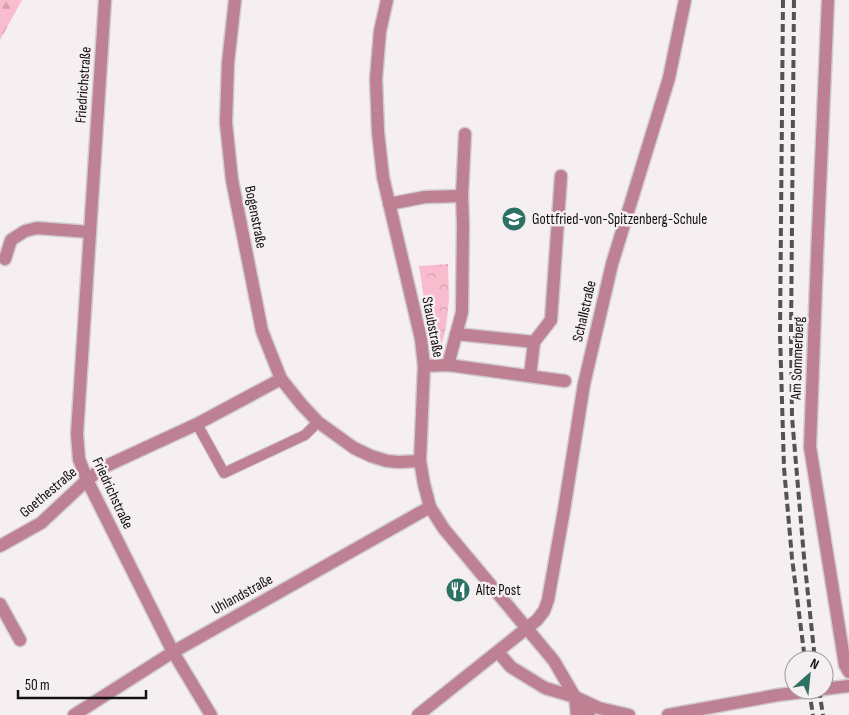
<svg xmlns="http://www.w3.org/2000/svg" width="849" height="715" font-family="'Sofia Sans Condensed',sans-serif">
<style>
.forest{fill:url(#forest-firs)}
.park{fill:url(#park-crowns)}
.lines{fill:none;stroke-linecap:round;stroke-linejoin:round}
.service-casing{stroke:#d1cbcd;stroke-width:12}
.pedestrian-casing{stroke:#d1cbcd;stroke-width:15}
.minor-casing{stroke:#d1cbcd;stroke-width:15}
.service{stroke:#be8093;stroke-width:10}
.pedestrian{stroke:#be8093;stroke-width:12}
.minor{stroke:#be8093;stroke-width:12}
.rail{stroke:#555253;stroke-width:4;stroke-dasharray:8 4;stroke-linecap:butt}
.labels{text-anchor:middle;stroke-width:5;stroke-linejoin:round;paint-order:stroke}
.street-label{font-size:15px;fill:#121011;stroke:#f5eff1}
.poi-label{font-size:15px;fill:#121011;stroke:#f5eff1;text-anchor:start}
</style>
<defs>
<pattern id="forest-firs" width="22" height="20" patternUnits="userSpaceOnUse" patternTransform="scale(1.25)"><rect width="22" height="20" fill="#f8bcce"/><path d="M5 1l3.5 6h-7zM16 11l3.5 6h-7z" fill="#d4a1b0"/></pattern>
<pattern id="park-crowns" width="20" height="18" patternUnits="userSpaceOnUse" patternTransform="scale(1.25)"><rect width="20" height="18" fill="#f8bcce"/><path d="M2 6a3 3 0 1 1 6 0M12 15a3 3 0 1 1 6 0" fill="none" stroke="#d4a1b0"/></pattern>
</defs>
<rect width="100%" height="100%" fill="#f5eff1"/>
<!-- forest -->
<path class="forest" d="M0,0H22L0,40Z"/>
<!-- park -->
<path class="park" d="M448,264L449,299L446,327L441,349L432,350L419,266Z"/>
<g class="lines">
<defs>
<g id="service">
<path d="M197,424L224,473L305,435L318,422"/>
<path d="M576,698L590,715"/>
</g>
<g id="pedestrian">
<path d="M389,204L425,197L462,196"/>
<path d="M456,334L534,342L551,320L561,176"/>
<path d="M448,365L462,312L463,224L462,196L465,134"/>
<path d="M530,376L534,342"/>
</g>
<g id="minor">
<path d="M105,0L77,434L79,459L87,480L173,652L211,715"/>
<path d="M235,0L228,63L226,123L232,180L262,331L281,379L302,405L318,422L354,448L371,456L387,461L399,462L420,461"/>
<path d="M387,0L380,31L376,79L378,132L383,177L421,339L424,366L420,461L424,484L430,507L444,529L554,661L575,697L577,715"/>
<path d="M828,0L817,257L810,447L845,665L849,672"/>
<path d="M5,259L11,240L25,231L37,228L90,232"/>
<path d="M424,366L448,365L565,381"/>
<path d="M0,546L41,523L87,480L104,467L197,424L281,379"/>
<path d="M0,604L20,640"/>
<path d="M498,652L511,667L545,688L575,697L599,708L629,715"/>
<path d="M824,689L849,686"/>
<path d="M74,715L173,652L430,507"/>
<path d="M418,715L537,620L544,611L548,600L564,510L584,384L612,264L669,78L685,0"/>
<path d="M668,715L778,695L820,690"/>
</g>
</defs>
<!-- service casing -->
<use href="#service" class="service-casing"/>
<!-- pedestrian casing -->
<use href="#pedestrian" class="pedestrian-casing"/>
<!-- minor casing -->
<use href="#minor" class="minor-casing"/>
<!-- service -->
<use href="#service" class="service"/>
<!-- pedestrian -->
<use href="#pedestrian" class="pedestrian"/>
<!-- minor -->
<use href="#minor" class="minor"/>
<!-- rail -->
<g class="rail">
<path d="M783,0L780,334L784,468L792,558L805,660"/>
<path d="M794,0L791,335L792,417L804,557L815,660"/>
<path d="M809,690L813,715"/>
<path d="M819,690L823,715"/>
</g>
</g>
<!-- icons -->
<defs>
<symbol id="school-disc" viewBox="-11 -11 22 22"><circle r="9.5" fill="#2d7164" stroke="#f5eff1"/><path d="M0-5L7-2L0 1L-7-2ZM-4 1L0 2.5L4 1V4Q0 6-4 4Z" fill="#fff"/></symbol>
<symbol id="restaurant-disc" viewBox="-11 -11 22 22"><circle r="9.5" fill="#2d7164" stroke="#f5eff1"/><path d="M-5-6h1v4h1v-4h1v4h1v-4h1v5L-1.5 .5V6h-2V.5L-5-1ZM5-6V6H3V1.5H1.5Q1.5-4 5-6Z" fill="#fff"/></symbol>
</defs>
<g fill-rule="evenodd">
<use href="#school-disc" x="500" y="205" width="28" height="28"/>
<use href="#restaurant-disc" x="444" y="576" width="28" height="28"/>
</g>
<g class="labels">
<!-- street labels -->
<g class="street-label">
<text transform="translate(83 85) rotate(-86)" y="5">Friedrichstraße</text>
<text transform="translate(256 217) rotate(79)" y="5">Bogenstraße</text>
<text transform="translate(584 311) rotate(-77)" y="5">Schallstraße</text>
<text transform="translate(433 327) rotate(79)" y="5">Staubstraße</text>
<text transform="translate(797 358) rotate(-88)" y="5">Am Sommerberg</text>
<text transform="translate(48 492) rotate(-40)" y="5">Goethestraße</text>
<text transform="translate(113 493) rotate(65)" y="5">Friedrichstraße</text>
<text transform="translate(242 594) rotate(-29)" y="5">Uhlandstraße</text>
</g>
<!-- poi labels -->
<g class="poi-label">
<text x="532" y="224">Gottfried-von-Spitzenberg-Schule</text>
<text x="476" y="595">Alte Post</text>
</g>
</g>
<!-- north arrow -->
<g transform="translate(809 675) rotate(27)"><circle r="24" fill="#f5eff1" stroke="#9a9697"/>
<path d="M0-4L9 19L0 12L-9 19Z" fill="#2d7164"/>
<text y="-8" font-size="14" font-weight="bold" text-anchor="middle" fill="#121011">N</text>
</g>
<!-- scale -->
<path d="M18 690v8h128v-8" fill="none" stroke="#121011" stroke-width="2.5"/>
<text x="25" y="690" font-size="15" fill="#121011" stroke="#f5eff1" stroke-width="4" paint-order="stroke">50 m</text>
</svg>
